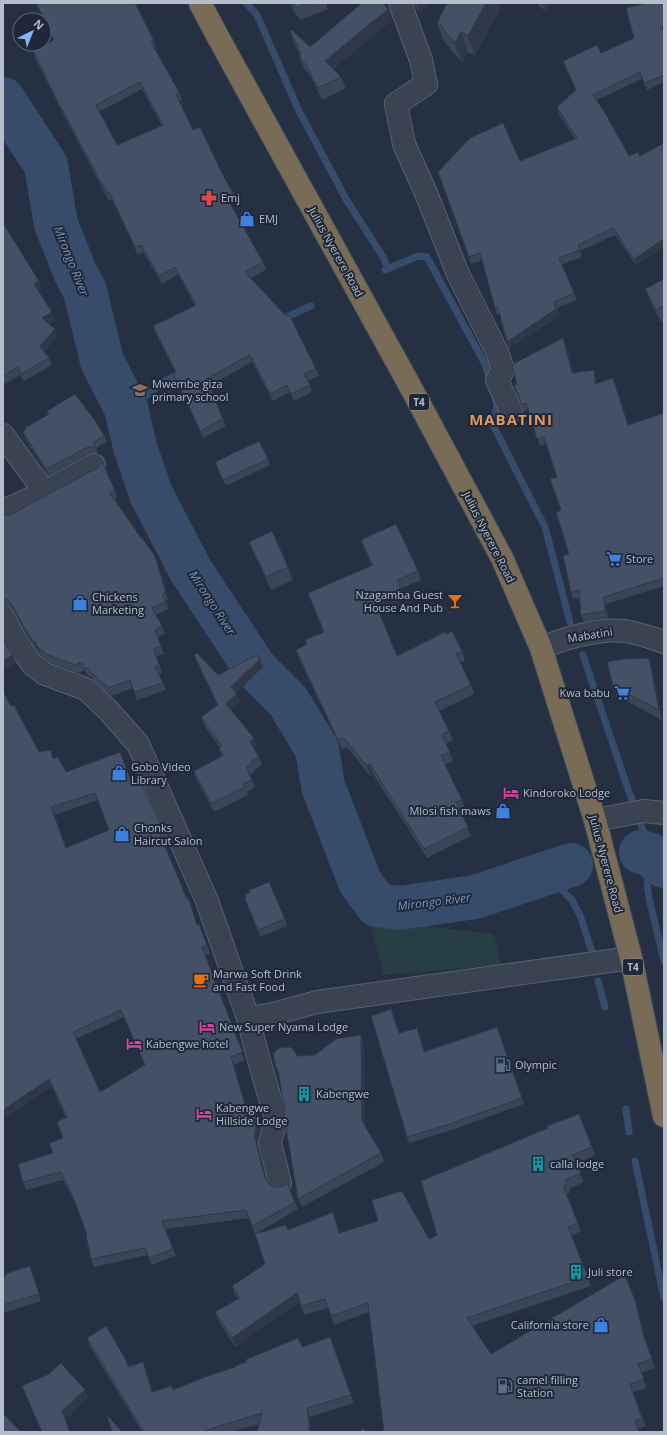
<svg xmlns="http://www.w3.org/2000/svg" width="667" height="1435" font-family="'Open Sans',sans-serif">
<style>
.green{fill:#273f44}
.lines{fill:none;stroke-linecap:round;stroke-linejoin:round}
.stream{stroke:#374b6b;stroke-width:7}
.river{stroke:#374b6b;stroke-width:44}
.street-casing{stroke:#576170;stroke-width:24}
.highway-casing{stroke:#444e5d;stroke-width:24}
.street{stroke:#394352;stroke-width:22}
.highway{stroke:#796c56;stroke-width:22}
.wall{fill:#3a4557;fill-rule:evenodd}
.shaded-wall{fill:#2f3847}
.building{fill:#435065;stroke:#2f3847;fill-rule:evenodd}
.labels{text-anchor:middle;stroke-width:4;stroke-linejoin:round;paint-order:stroke}
.shield{fill:#1e2838;stroke:#8891a0;stroke-width:1}
.shield-label{font-size:10px;font-weight:bold;fill:#b6becc}
.poi-label{font-size:11px;fill:#b6becc;stroke:#1e2838;text-anchor:start}
.street-label{font-size:11px;fill:#b6becc;stroke:#1e2838}
.water-label{font-size:12px;font-style:italic;fill:#7c93b5;stroke:#1e2838}
.district-label{font-size:15px;font-weight:bold;letter-spacing:1px;fill:#dc9a61;stroke:#1e2838}
</style>
<rect width="100%" height="100%" fill="#253143"/>
<!-- green -->
<path class="green" d="M369,920L494,934L501,965L384,975Z"/>
<g class="lines">
<!-- stream -->
<g class="stream">
<path d="M246,3L257,15L299,111L346,199L383,257L388,268"/>
<path d="M385,270L418,256L427,257L485,364L490,381"/>
<path d="M280,320L311,306"/>
<path d="M495,397L497,405L493,425L545,527L570,622"/>
<path d="M126,408L147,395L163,382L181,373"/>
<path d="M583,655L628,789L648,844L649,854"/>
<path d="M658,862L650,871L647,882L649,898L664,961"/>
<path d="M545,873L572,900L580,915L593,955"/>
<path d="M598,981L605,1007"/>
<path d="M626,1109L629,1132"/>
<path d="M635,1161L664,1298"/>
</g>
<!-- river -->
<g class="river">
<path d="M3,99L46,165L56,224L75,272L85,291L102,361L126,408L135,447L151,494L191,571L255,668L288,701L317,749L323,786L360,882L377,905L399,908L475,897L571,865"/>
<path d="M641,852L649,854L664,866"/>
</g>
<defs>
<g id="street">
<path d="M400,3L421,60L426,84L396,104L404,144L426,193L458,274L498,354L503,370L497,380L511,411"/>
<path d="M3,435L45,492"/>
<path d="M3,511L45,492L94,465"/>
<path d="M3,617L16,641L32,664L45,674L80,687L87,690L109,711L138,744L207,901L248,1018L258,1057L276,1119L270,1143L280,1183"/>
<path d="M541,648C565,638 599,628 625,631C638,633 652,638 664,642"/>
<path d="M595,820L644,811L664,813"/>
<path d="M248,1018L269,1015L317,1002L631,958"/>
</g>
<path id="highway" d="M200,3L218,37L410,386L502,558L541,648L595,820L631,958L664,1116"/>
</defs>
<!-- street casing -->
<use href="#street" class="street-casing"/>
<!-- highway casing -->
<use href="#highway" class="highway-casing"/>
<!-- street -->
<use href="#street" class="street"/>
<!-- highway -->
<use href="#highway" class="highway"/>
</g>
<!-- wall -->
<g class="wall">
<path d="M36,3H132L154,41L156,48L155,49L179,92L182,100L179,101L193,130L222,173L234,195L237,202L231,205L263,262L266,270L251,278L316,369L319,376L308,381L312,392L294,401L290,392L273,401L252,362L209,386L226,426L203,438L188,405L175,381L173,374L175,372L156,334L153,326L195,306L178,274L162,284L143,252L138,255L112,200L109,201L61,110L35,58L33,51L53,40ZM142,89L162,126L117,145L99,112Z"/>
<path d="M290,3H326L328,9L300,20L298,16L297,17Z"/>
<path d="M413,3H430L419,12L415,7Z"/>
<path d="M447,3H503L475,56L468,52L462,63L449,47L448,45L444,42L437,23Z"/>
<path d="M537,3H552L545,11Z"/>
<path d="M664,3V82L647,90L642,79L597,100L629,156H640L664,143V247L636,265L615,235L580,251L582,257L562,264L577,300L557,308L559,316L509,348L507,342L500,314L497,315L495,308L482,260L471,264L438,172L520,161L575,139L559,114L557,107L576,90L565,67L563,61L601,53L634,38Z"/>
<path d="M388,9L392,20L333,69L341,77L346,88L322,100L311,77L303,67L299,56L300,55L294,43L290,31L310,47Z"/>
<path d="M3,223L42,288L38,290L55,320L49,324L55,329L57,336L44,352L49,358L52,365L24,381L20,375L3,385Z"/>
<path d="M664,279V320L661,322L650,301L645,289Z"/>
<path d="M566,345L573,373L596,377L597,383L628,425L664,413V586L606,604L608,618L584,622L581,615L579,598L573,599L571,592L569,554L561,510L557,477L546,443L540,446L528,410L523,412L520,401L514,385L517,384Z"/>
<path d="M47,411L104,435L107,442L96,448L98,453H94L88,454L49,476L25,438L23,432L48,414Z"/>
<path d="M268,459L270,465L226,486L217,468L215,462Z"/>
<path d="M115,490L117,498L115,499L141,538L155,556L168,600L166,601L169,609L156,615L162,626L165,634L158,637L164,654L157,656L162,673L159,674L163,683L166,690L137,700L133,688L111,696L94,680L91,676L88,677L85,670L78,673L51,663L41,655L38,649H37L27,634L14,611L10,607L3,605V515L8,516Z"/>
<path d="M361,540L418,571L421,580L400,589L404,599L380,614L397,656L462,651L465,660L460,663L471,685L474,694L439,711L449,731L453,740L446,744L453,761L445,765L462,800L465,809L460,811L471,836L427,858L373,774L370,776L347,747L342,749L299,659L296,650L307,644L323,632L308,593L372,566L364,549Z"/>
<path d="M249,542L288,567L293,580L271,590L254,554Z"/>
<path d="M194,655L218,675L263,667L236,693L240,702L231,710L257,746L254,748L259,757L262,765L255,769L256,771L250,775L255,787L247,792L248,795L214,812L196,779L194,771L222,756L219,749L220,748L204,725L201,717L218,706L197,663Z"/>
<path d="M652,668L662,720L617,696L613,686Z"/>
<path d="M3,691L11,706L39,752L54,759L66,772L132,783L163,830L166,838L162,839L187,899H189L197,925L207,945L210,953L205,955L232,1025L235,1032L234,1033L245,1060L234,1065L249,1118L261,1127L258,1140V1146L267,1181L269,1184L295,1202L298,1209L255,1234L249,1218L165,1229L176,1256L151,1265L148,1255L94,1267L91,1259L87,1235L77,1207L63,1180L26,1190L23,1182L53,1154L49,1143L63,1138L57,1122L66,1118L52,1087L3,1120ZM98,800L109,830L66,848L54,815ZM124,1017L145,1065L100,1092L76,1039Z"/>
<path d="M250,892L285,919L287,926L260,937L245,899L246,898Z"/>
<path d="M497,1027L524,1104L449,1131L409,1143L407,1137L399,1033L419,1034L425,1052Z"/>
<path d="M361,1035L364,1044L365,1126L381,1153L384,1162L302,1207L298,1199L285,1107L279,1077L276,1068L297,1056L315,1055Z"/>
<path d="M579,1114L595,1155L576,1164L584,1182L569,1189L570,1193L567,1194L581,1231L571,1236L591,1286L472,1326L491,1354L639,1311L646,1343L655,1368L641,1373L647,1388L633,1392L646,1426L638,1429L369,1312L334,1325L328,1308L304,1315L300,1302L235,1347L218,1320L215,1312L238,1299L235,1295L232,1286L265,1264L288,1230L336,1220L340,1232L429,1239L437,1235L548,1128Z"/>
<path d="M32,1273L41,1301L3,1313V1277Z"/>
<path d="M330,1337L354,1403L310,1417L259,1424L231,1432H142L90,1347L87,1338L126,1360L129,1366L143,1362L153,1392L173,1390L235,1367L246,1362L245,1360L302,1347Z"/>
<path d="M22,1386L85,1390L88,1398L65,1419L70,1432H42Z"/>
</g>
<!-- shaded-wall -->
<g class="shaded-wall">
<path d="M416,3H430L419,12Z"/>
<path d="M486,3H503L475,56L468,36Z"/>
<path d="M542,3H552L545,11Z"/>
<path d="M388,9L392,20L329,73L325,61Z"/>
<path d="M461,32L468,52L462,63L455,43Z"/>
<path d="M664,239V247L636,265L634,259Z"/>
<path d="M39,281L42,288L37,291L34,284Z"/>
<path d="M554,302L559,316L509,348L507,342Z"/>
<path d="M52,312L55,320L45,326L42,318Z"/>
<path d="M55,329L57,336L43,353L40,346Z"/>
<path d="M563,338L566,345L574,380L572,373Z"/>
<path d="M594,370L596,377L598,391L595,384Z"/>
<path d="M155,556L158,564L168,600L166,593Z"/>
<path d="M401,589L404,599L379,615L376,605Z"/>
<path d="M604,597L606,604L608,618L605,611Z"/>
<path d="M35,641L38,649H37L34,642Z"/>
<path d="M13,655L16,663L3,671V661Z"/>
<path d="M649,658L652,668L662,720L659,710Z"/>
<path d="M260,659L263,667L234,695L231,687Z"/>
<path d="M237,694L240,702L229,712L226,704Z"/>
<path d="M254,738L257,746L253,749L250,741Z"/>
<path d="M370,764L373,774L370,776L367,766Z"/>
<path d="M361,1035L364,1044L365,1129L362,1121Z"/>
<path d="M231,1057L234,1065L251,1126L249,1118Z"/>
<path d="M49,1079L52,1087L3,1120V1110Z"/>
<path d="M258,1119L261,1127L258,1140V1146L268,1186L265,1178L255,1138V1132Z"/>
<path d="M297,1293L300,1301L235,1347L232,1338Z"/>
<path d="M636,1303L639,1311L646,1343L655,1368L643,1334Z"/>
<path d="M85,1390L88,1398L65,1419L62,1411Z"/>
<path d="M307,1408L310,1417L312,1432H310Z"/>
</g>
<!-- building -->
<g class="building">
<path d="M36,3H132V5L135,3L154,41L151,42L179,92L176,94L193,130L200,127L222,173L234,195L227,198L263,262L245,272L284,314L290,316L316,369L304,374L310,385L291,394L287,385L270,394L250,355L206,379L223,419L200,431L185,397L173,374L176,372L153,326L196,305L175,267L159,276L141,245L135,247L109,192L107,193L58,102L33,51L54,40ZM140,82L163,125L117,145L96,105Z"/>
<path d="M292,3H308L296,8L294,4H292Z"/>
<path d="M362,3H383L388,9L325,61L341,77L318,88L306,65L299,56L301,54L290,31L292,30L310,47Z"/>
<path d="M447,3H486L468,36L461,32L455,43L442,28L443,26L437,23Z"/>
<path d="M647,3H664V26L662,27L664,36V75L644,83L640,72L593,95L604,111L629,156L638,152L640,156L664,143V239L634,259L613,228L578,245L580,250L559,258L574,293L554,302L556,309L507,342L498,308H495L480,253L469,257L438,172L470,138L503,123L520,161L577,138L557,107L576,90L563,61L597,45L601,53L634,38L626,8Z"/>
<path d="M3,223L39,281L34,284L52,312L42,318L55,329L40,346L49,358L21,374L18,367L3,376Z"/>
<path d="M664,279V306L656,310L645,289Z"/>
<path d="M563,338L572,373L594,370L595,384L613,378L628,425L664,413V578L604,597L605,611L581,615L579,590L571,592L563,556L569,554L556,512L561,510L550,479L557,477L544,437L537,439L526,403L521,405L520,399L514,385L517,384L512,366L513,364Z"/>
<path d="M75,394L94,419L104,435L93,443L95,447L92,446L86,448L46,469L23,432L26,429L25,428L49,414L47,411Z"/>
<path d="M259,441L268,459L223,480L215,462Z"/>
<path d="M102,462L115,490L110,493L141,538H142L155,556L166,593L162,594L166,602L152,608L162,626L155,630L161,646L154,649L159,665L155,667L163,683L134,692L130,680L108,688L91,672L88,668L85,669L82,662L75,665L48,655L38,648L35,641L34,642L24,627L11,603L7,599L3,598V515L7,514L8,516L97,468Z"/>
<path d="M396,524L418,571L397,580L401,589L376,605L397,656L445,632L446,634L452,631L462,651L456,654L471,685L435,702L449,731L442,735L450,752L441,756L462,800L456,802L468,827L424,849L370,764L367,766L343,737L338,740L296,650L307,644L305,640L324,632L308,593L373,565L361,540Z"/>
<path d="M272,531L288,567L266,577L249,542Z"/>
<path d="M3,640L13,655L3,661Z"/>
<path d="M197,653L218,675L257,655L260,659L231,687L237,694L226,704L254,738L250,741L259,757L252,761L253,763L246,767L252,780L243,784L245,787L211,804L194,771L224,755L219,749L222,746L201,717L218,705L194,655Z"/>
<path d="M649,658L659,710L613,686L607,662L623,659Z"/>
<path d="M3,691L11,706L14,705L39,752L51,750L53,759L58,757L66,772L120,752L132,783L140,779L163,830L159,832L187,899H189L197,925L199,924L207,945L202,947L232,1025H231L243,1052L231,1057L249,1118L257,1115L258,1119L255,1132V1138L265,1178L269,1184L274,1187H281L287,1183L295,1202L252,1226L246,1210L162,1221L173,1249L149,1258L145,1248L91,1259L86,1235H87L74,1199L61,1172L23,1182L18,1164L53,1153L49,1143L63,1138L57,1122L67,1117L49,1079L3,1110ZM95,793L109,830L66,848L51,807ZM121,1010L145,1065L100,1092L73,1032Z"/>
<path d="M269,882L285,919L258,930L245,899L246,898L245,895L250,892L249,890Z"/>
<path d="M391,1009L399,1033L417,1028L424,1052L497,1027L522,1098L447,1125L407,1137L371,1016Z"/>
<path d="M361,1035L362,1121L381,1153L298,1199L284,1117L285,1107L282,1096L278,1069L276,1068L273,1054L279,1048L290,1047L293,1049L297,1056L315,1055L336,1039Z"/>
<path d="M579,1114L592,1147L572,1155L581,1173L565,1180L567,1184L563,1186L578,1223L568,1227L588,1277L467,1318L491,1354L625,1275L636,1303L643,1334L652,1359L638,1364L644,1379L630,1384L642,1418L635,1421L639,1432H384L368,1303L331,1316L325,1299L301,1306L297,1293L232,1338L215,1312L240,1298L232,1286L265,1264L255,1234L286,1225L288,1230L333,1212L339,1233L378,1221L372,1200L402,1191L429,1239L437,1235L421,1181L548,1128L547,1126Z"/>
<path d="M30,1266L39,1294L3,1305V1277L6,1276L5,1274Z"/>
<path d="M106,1326L126,1360L128,1367L143,1362L152,1392L171,1386L173,1390L205,1377L235,1367V1366L247,1362L245,1360L298,1338L302,1347L330,1337L351,1395L307,1408L310,1432H257L262,1413L216,1427L203,1432H144L87,1338Z"/>
<path d="M61,1363L85,1390L62,1411L70,1432H42L22,1386L49,1374Z"/>
<path d="M3,1413L21,1432H3Z"/>
<path d="M107,1415L122,1432H112Z"/>
<path d="M364,1428L365,1432H358Z"/>
</g>
<!-- icons -->
<defs>
<symbol id="pharmacy-bare" viewBox="-9 -9 18 18"><path d="M-2-6h4v4h4v4h-4v4h-4v-4h-4v-4h4Z" fill="#e0444e" stroke="#1e2838" stroke-width="2.5" paint-order="stroke"/></symbol>
<symbol id="shop-bare" viewBox="-9 -9 18 18"><path d="M-5-2.5h2.3a2.7 3.5 0 0 1 5.4 0H5L5.5 6h-11ZM-1.5-2.5h3a1.5 2.3 0 0 0-3 0Z" fill="#3f7fe0" stroke="#1e2838" stroke-width="2.5" paint-order="stroke"/></symbol>
<symbol id="school-bare" viewBox="-9 -9 18 18"><path d="M0-5L7-2L0 1L-7-2ZM-4 1L0 2.5L4 1V4Q0 6-4 4Z" fill="#8d6e63" stroke="#1e2838" stroke-width="2.5" paint-order="stroke"/></symbol>
<symbol id="supermarket-bare" viewBox="-9 -9 18 18"><path d="M-6-5.5h2.5l.6 2H6L4.5 2H-2.5L-4.4-4H-6ZM-1.5 3.2a1.3 1.3 0 1 0 .1 0ZM3 3.2a1.3 1.3 0 1 0 .1 0Z" fill="#3f7fe0" stroke="#1e2838" stroke-width="2.5" paint-order="stroke"/></symbol>
<symbol id="bar-bare" viewBox="-9 -9 18 18"><path d="M-6-5H6L.8 .8V4.5H3.5V6h-7V4.5H-.8V.8Z" fill="#e8710a" stroke="#1e2838" stroke-width="2.5" paint-order="stroke"/></symbol>
<symbol id="hotel-bare" viewBox="-9 -9 18 18"><path d="M-6-4.5h1.5V1H6V5H4.5V3h-9V5H-6ZM-4 0a1.8 1.8 0 1 1 3.6 0ZM.5 0V-2.5h3Q6-2.5 6 0Z" fill="#d1479c" stroke="#1e2838" stroke-width="2.5" paint-order="stroke"/></symbol>
<symbol id="cafe-bare" viewBox="-9 -9 18 18"><path d="M-5.5-4.5H6V0H3Q3 3.5 0 3.5H-2.5Q-5.5 3.5-5.5 0ZM3-3.2v2h1.7v-2ZM-6 4.5H4V6H-6Z" fill="#e8710a" stroke="#1e2838" stroke-width="2.5" paint-order="stroke"/></symbol>
<symbol id="fuel-bare" viewBox="-9 -9 18 18"><path d="M-5.5-6h7V0h2V4h1.3V-2.5L3-4.5l.8-.8L6-3V5H2.5V1h-1V6h-7ZM-4.2-4.7v3.2H.2V-4.7Z" fill="#5c6f8a" stroke="#1e2838" stroke-width="2.5" paint-order="stroke"/></symbol>
<symbol id="building-bare" viewBox="-9 -9 18 18"><path d="M-4-6H4V6H1V3H-1V6H-4ZM-2.5-4.3h1.7v1.8h-1.7ZM.8-4.3h1.7v1.8H.8ZM-2.5-1h1.7V.8h-1.7ZM.8-1h1.7V.8H.8Z" fill="#0f9aa8" stroke="#1e2838" stroke-width="2.5" paint-order="stroke"/></symbol>
</defs>
<g fill-rule="evenodd">
<use href="#pharmacy-bare" x="198" y="187" width="22" height="22"/>
<use href="#shop-bare" x="236" y="208" width="22" height="22"/>
<use href="#school-bare" x="129" y="379" width="22" height="22"/>
<use href="#supermarket-bare" x="603" y="548" width="22" height="22"/>
<use href="#bar-bare" x="444" y="590" width="22" height="22"/>
<use href="#shop-bare" x="69" y="592" width="22" height="22"/>
<use href="#supermarket-bare" x="611" y="682" width="22" height="22"/>
<use href="#shop-bare" x="108" y="762" width="22" height="22"/>
<use href="#hotel-bare" x="500" y="782" width="22" height="22"/>
<use href="#shop-bare" x="492" y="800" width="22" height="22"/>
<use href="#shop-bare" x="111" y="823" width="22" height="22"/>
<use href="#cafe-bare" x="190" y="969" width="22" height="22"/>
<use href="#hotel-bare" x="196" y="1016" width="22" height="22"/>
<use href="#hotel-bare" x="123" y="1033" width="22" height="22"/>
<use href="#fuel-bare" x="492" y="1054" width="22" height="22"/>
<use href="#building-bare" x="293" y="1083" width="22" height="22"/>
<use href="#hotel-bare" x="193" y="1103" width="22" height="22"/>
<use href="#building-bare" x="527" y="1153" width="22" height="22"/>
<use href="#building-bare" x="565" y="1261" width="22" height="22"/>
<use href="#shop-bare" x="590" y="1314" width="22" height="22"/>
<use href="#fuel-bare" x="494" y="1375" width="22" height="22"/>
</g>
<g class="labels">
<!-- shield labels -->
<g class="shield">
<rect x="409" y="394" width="20" height="16" rx="3"/>
<rect x="623" y="959" width="20" height="16" rx="3"/>
</g>
<g class="shield-label">
<text x="419" y="406">T4</text>
<text x="633" y="971">T4</text>
</g>
<!-- poi labels -->
<g class="poi-label">
<text x="221" y="202">Emj</text>
<text x="259" y="223">EMJ</text>
<text x="152" y="388">Mwembe giza<tspan x="152" dy="13">primary school</tspan></text>
<text x="626" y="563">Store</text>
<text x="443" y="599" text-anchor="end">Nzagamba Guest<tspan x="443" dy="13">House And Pub</tspan></text>
<text x="92" y="601">Chickens<tspan x="92" dy="13">Marketing</tspan></text>
<text x="610" y="697" text-anchor="end">Kwa babu</text>
<text x="131" y="771">Gobo Video<tspan x="131" dy="13">Library</tspan></text>
<text x="523" y="797">Kindoroko Lodge</text>
<text x="491" y="815" text-anchor="end">Mlosi fish maws</text>
<text x="134" y="832">Chonks<tspan x="134" dy="13">Haircut Salon</tspan></text>
<text x="213" y="978">Marwa Soft Drink<tspan x="213" dy="13">and Fast Food</tspan></text>
<text x="219" y="1031">New Super Nyama Lodge</text>
<text x="146" y="1048">Kabengwe hotel</text>
<text x="515" y="1069">Olympic</text>
<text x="316" y="1098">Kabengwe</text>
<text x="216" y="1112">Kabengwe<tspan x="216" dy="13">Hillside Lodge</tspan></text>
<text x="550" y="1168">calla lodge</text>
<text x="588" y="1276">Juli store</text>
<text x="589" y="1329" text-anchor="end">California store</text>
<text x="517" y="1384">camel filling<tspan x="517" dy="13">Station</tspan></text>
</g>
<!-- street labels -->
<g class="street-label">
<text transform="translate(336 252) rotate(61)" y="4">Julius Nyerere Road</text>
<text transform="translate(489 537) rotate(63)" y="4">Julius Nyerere Road</text>
<text transform="translate(590 635) rotate(-9)" y="4">Mabatini</text>
<text transform="translate(606 864) rotate(75)" y="4">Julius Nyerere Road</text>
</g>
<!-- water labels -->
<g class="water-label">
<text transform="translate(71 261) rotate(68)" y="4">Mirongo River</text>
<text transform="translate(212 603) rotate(57)" y="4">Mirongo River</text>
<text transform="translate(434 902) rotate(-7)" y="4">Mirongo River</text>
</g>
<!-- district labels -->
<g class="district-label">
<text x="511" y="425">MABATINI</text>
</g>
</g>
<!-- border -->
<rect width="667" height="1435" fill="none" stroke="#b6becc" stroke-width="8"/>
<!-- north arrow -->
<g transform="translate(32 32) rotate(43)"><circle r="19" fill="#1e2838" stroke="#5b6473"/>
<path d="M0-3L7 15L0 10L-7 15Z" fill="#89b3fe"/>
<text y="-6" font-size="11" font-weight="bold" text-anchor="middle" fill="#b6becc">N</text>
</g>
</svg>
